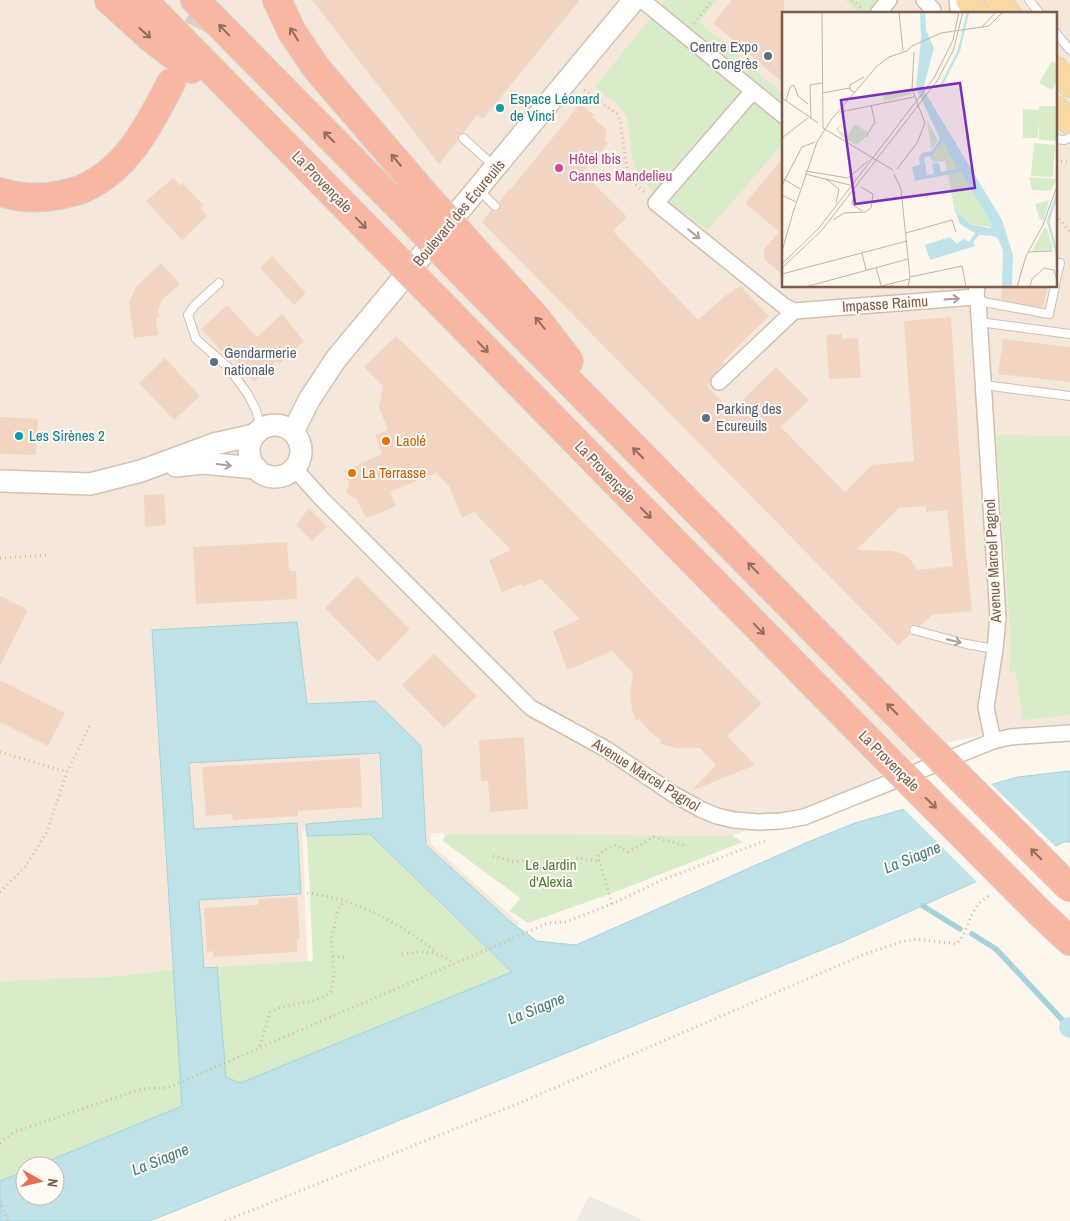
<svg xmlns="http://www.w3.org/2000/svg" width="1070" height="1221" font-family="'Archivo Narrow',sans-serif">
<style>
.residential{fill:#f5e8da;fill-rule:evenodd}
.industrial{fill:#efe9e4}
.green{fill:#d8ecc9}
.water{fill:#bfe3e8;stroke:#a5d3da;fill-rule:evenodd}
.pier{fill:#fdf6ec}
.lines{fill:none;stroke-linecap:round;stroke-linejoin:round}
.stream{stroke:#a5d3da;stroke-width:5.5}
.canal{stroke:#bfe3e8;stroke-width:20}
.building{fill:#f3d5c3;fill-rule:evenodd}
.highway-tunnel{stroke:#dcd0c4;stroke-width:28;stroke-dasharray:28 14;stroke-linecap:butt}
.lane-casing{stroke:#d1beb0;stroke-width:10}
.street-casing{stroke:#d1beb0;stroke-width:18}
.secondary-casing{stroke:#d6c0b0;stroke-width:24}
.primary-casing{stroke:#dad1cd;stroke-width:26}
.highway-casing{stroke:#dad1cd;stroke-width:30}
.path{stroke:#d9b8a5;stroke-width:3;stroke-dasharray:1 4;stroke-linecap:butt}
.lane{stroke:#fff;stroke-width:8}
.street{stroke:#fff;stroke-width:15}
.secondary{stroke:#fff;stroke-width:21}
.primary{stroke:#fbd9a5;stroke-width:24}
.highway{stroke:#f7b7a3;stroke-width:28}
.highway-bridge-casing{stroke:#dad1cd;stroke-width:30;stroke-linecap:butt}
.highway-bridge{stroke:#f7b7a3;stroke-width:28}
.oneway{stroke:#936e5e}
.oneway2{stroke:#af9d94}
.service-dot{fill:#5c6f8a;stroke:#fffaf3;stroke-width:2}
.culture-dot{fill:#0f9aa8;stroke:#fffaf3;stroke-width:2}
.hotel-dot{fill:#d1479c;stroke:#fffaf3;stroke-width:2}
.food-dot{fill:#e8710a;stroke:#fffaf3;stroke-width:2}
.labels{text-anchor:middle;stroke-width:4;stroke-linejoin:round;paint-order:stroke}
.service-label{font-size:15px;fill:#4e5e75;stroke:#fffaf3;text-anchor:start}
.culture-label{font-size:15px;fill:#0d838f;stroke:#fffaf3;text-anchor:start}
.hotel-label{font-size:15px;fill:#b23c85;stroke:#fffaf3;text-anchor:start}
.street-label{font-size:15px;fill:#7a5c4d;stroke:#fffaf3}
.food-label{font-size:15px;fill:#c56008;stroke:#fffaf3;text-anchor:start}
.park-label{font-size:15px;fill:#537a41;stroke:#fffaf3}
.water-label{font-size:16px;font-style:italic;fill:#437c86;stroke:#fffaf3}
.inset-river{fill:none;stroke:#bfe3e8;stroke-width:2.5}
.inset-road{fill:none;stroke:#c5b3a7;stroke-width:1}
.view{fill:#7b2cbf;fill-opacity:0.15;stroke:#7b2cbf;stroke-width:2.5}
.inset-edge{fill:none;stroke:#7a5c4d;stroke-width:2.5}
</style>
<rect width="100%" height="100%" fill="#fdf6ec"/>
<!-- residential -->
<path class="residential" d="M0,0H1070V724L1028,726L949,742L862,785L732,836L624,840L431,833L430,843L520,924L486,942L371,829L302,831L309,993L180,1075L174,969L122,976L0,981ZM784,14H1056V286H784Z"/>
<!-- industrial -->
<path class="industrial" d="M589,1196L645,1221H576Z"/>
<!-- green -->
<g class="green">
<path d="M665,0H717L699,22L784,95V142L708,230C690,217 649,192 639,175C627,157 634,128 624,112C619,104 602,94 595,87Z"/>
<path d="M845,0H881L877,14H861Z"/>
<path d="M996,435L1070,436V715L1023,720L1016,673L1009,672L1011,643Z"/>
<path d="M370,834L512,972L240,1083L226,1077L217,967L313,961L307,836Z"/>
<path d="M445,834L732,836L743,842L615,892L528,923L510,911L520,898L443,841Z"/>
<path d="M174,969L182,1106L36,1166H25V1171L0,1181V981L122,976Z"/>
</g>
<!-- water -->
<path class="water" d="M297,622L307,704L375,701L421,746L426,845L512,923L537,941L576,945L808,842L855,823L1018,777L1070,771V842H1064L844,941L150,1221H0V1181L25,1171V1196H55V1166H36L182,1106L152,630ZM380,753L383,818L306,824L307,836L370,834L512,972L240,1083L226,1077L217,967L204,968L199,900L301,894L297,823L194,829L189,763Z"/>
<!-- pier -->
<path class="pier" d="M989,782L1057,848L978,883L902,807Z"/>
<g class="lines">
<!-- stream -->
<g class="stream">
<path d="M923,906L960,929"/>
<path d="M972,934L996,949L1069,1027"/>
</g>
<!-- canal -->
<path class="canal" d="M1069,1027L1070,1028"/>
</g>
<!-- building -->
<g class="building">
<path d="M312,0H580L483,119L477,115L464,132L459,135L458,140L439,164Z"/>
<path d="M732,0H784V84L713,23Z"/>
<path d="M580,104L594,115L592,117L607,130L605,141L608,143L583,173L627,217L613,231L698,320L725,296L740,286L769,316L722,362L724,364L713,375L710,383L707,386L731,411L776,367L809,400L781,427L845,492L872,465L914,461L904,321L951,317L965,542L972,611L932,615L920,626H910L908,629L910,634L898,646L482,222L491,210L496,212L499,210L500,205L499,202L509,189L510,190ZM926,506V512L947,510L953,566L918,570L908,557L900,553L892,551L856,550L899,508Z"/>
<path d="M784,157V276L764,259V249L779,232L745,203Z"/>
<path d="M173,178L180,186L182,183L203,205L200,208L207,216L182,240L146,201Z"/>
<path d="M272,256L306,293L294,305L260,268Z"/>
<path d="M161,263L180,284L162,300L158,311L160,317H156L158,335L134,338L129,303L136,287Z"/>
<path d="M1002,286H1048L1043,307L1001,300Z"/>
<path d="M227,305L257,337L282,314L304,341L279,364L277,361L254,382L233,359L231,361L201,329Z"/>
<path d="M842,334V339L858,338L861,378L829,379L826,335Z"/>
<path d="M396,336L521,459L762,704L727,736L755,765L691,791L716,765L700,748H677L660,744L661,740L650,732L639,719L636,720L632,710L630,694L633,673L612,651L567,670L553,631L580,619L541,579L522,587L521,584L502,592L489,560L511,550L474,512L462,518L449,486L436,473L390,492L396,506L366,518L356,499L346,493L349,483L344,471L382,454L375,435L388,430L379,407L383,386L364,367Z"/>
<path d="M1003,339L1070,347V382L998,374Z"/>
<path d="M165,358L200,396L174,420L139,383Z"/>
<path d="M0,417L38,419L36,455L0,454Z"/>
<path d="M164,494L166,525L145,527L144,495Z"/>
<path d="M309,508L327,527L312,541L296,525Z"/>
<path d="M287,542L289,571H296L297,599L196,604L193,547Z"/>
<path d="M357,576L410,629L378,662L325,608Z"/>
<path d="M0,596L28,610L0,666Z"/>
<path d="M434,654L477,696L444,728L402,685Z"/>
<path d="M0,680L65,713L48,746L0,722Z"/>
<path d="M524,737L528,809L490,812L488,781H481L479,740Z"/>
<path d="M360,758L362,807L298,811V816L233,820L232,814L206,816L202,767Z"/>
<path d="M297,897L300,938L297,939V952L213,957V951L207,952L204,908L258,905V899Z"/>
</g>
<g class="lines">
<!-- highway-tunnel -->
<path class="highway-tunnel" d="M179,66L211,0"/>
<defs>
<g id="lane">
<path d="M1029,0L1040,14"/>
<path d="M1056,33L1070,50"/>
<path d="M463,138L495,167"/>
<path d="M1056,139L1064,140L1070,138"/>
<path d="M478,189L495,206"/>
<path d="M1056,263H1060L1056,280"/>
<path d="M219,283L194,306L188,315L196,339L229,368L247,393L256,410L261,429"/>
<path d="M978,301L1049,314L1055,286"/>
<path d="M979,322L1070,334"/>
<path d="M984,385L1070,396"/>
<path d="M914,630L966,644L995,649"/>
</g>
<g id="street">
<path d="M642,0L784,116"/>
<path d="M924,0L933,10L930,14"/>
<path d="M957,0L959,14"/>
<path d="M880,14L878,13L889,0"/>
<path d="M753,91L656,203L784,306L794,311L976,297"/>
<path d="M977,286L976,297L978,301L998,617L995,649L986,707L993,741"/>
<path d="M719,382L794,311"/>
<path d="M294,468L321,498L531,708L606,749L673,794L702,810L717,816L734,820L758,822L781,821L804,817L993,741L1010,737L1070,733"/>
</g>
<g id="secondary">
<circle cx="275" cy="451" r="26"/>
<path d="M293,432L309,400L336,359L634,0"/>
<path d="M176,466L203,463L256,468"/>
<path d="M0,481L90,484L141,471L214,444L254,435"/>
</g>
<g id="primary">
<path d="M968,0L977,14"/>
<path d="M997,0L1009,14"/>
<path d="M1056,69L1070,85"/>
<path d="M1056,108L1070,122"/>
</g>
<g id="highway">
<path d="M109,0L151,38L191,69"/>
<path d="M143,0L390,252"/>
<path d="M195,0L413,221"/>
<path d="M277,0L292,32L317,69L427,197"/>
<path d="M0,192C19,198 40,199 60,195C67,193 76,192 82,189C128,169 149,125 171,83"/>
<path d="M480,256L537,319L569,361"/>
<path d="M470,281L926,744"/>
<path d="M449,312L884,756"/>
<path d="M1041,914L1070,941"/>
</g>
</defs>
<!-- lane casing -->
<use href="#lane" class="lane-casing"/>
<!-- street casing -->
<use href="#street" class="street-casing"/>
<!-- secondary casing -->
<use href="#secondary" class="secondary-casing"/>
<!-- primary casing -->
<use href="#primary" class="primary-casing"/>
<!-- highway casing -->
<use href="#highway" class="highway-casing"/>
<!-- path -->
<g class="path">
<path d="M852,0L863,9"/>
<path d="M694,23L713,0"/>
<path d="M584,90L617,114L620,121L627,169L632,181L645,193"/>
<path d="M1056,161L1070,162"/>
<path d="M1056,215L1070,232"/>
<path d="M0,558L48,555"/>
<path d="M0,752L67,772L91,723"/>
<path d="M493,856L515,862L526,860L534,865L550,871L562,868L578,858L599,861"/>
<path d="M0,892L25,867L47,832L67,772"/>
<path d="M307,893C354,898 401,923 437,953"/>
<path d="M612,904L598,856L604,850L616,845L628,852L654,837L686,846"/>
<path d="M402,954C427,951 432,950 453,962"/>
<path d="M333,956L344,957"/>
<path d="M260,1046L270,1012C292,1001 310,1007 331,992L334,973L331,939L339,908L344,901"/>
<path d="M0,1143L14,1132L141,1089L167,1088L548,923L566,922L612,904L662,880L767,840"/>
<path d="M0,1201L8,1221"/>
<path d="M225,1221L517,1104L863,955L900,942L918,939L956,944C971,931 967,906 991,895"/>
</g>
<!-- lane -->
<use href="#lane" class="lane"/>
<!-- street -->
<use href="#street" class="street"/>
<!-- secondary -->
<use href="#secondary" class="secondary"/>
<!-- primary -->
<use href="#primary" class="primary"/>
<!-- highway -->
<use href="#highway" class="highway"/>
<defs>
<g id="highway-bridge">
<path d="M427,197L480,256"/>
<path d="M413,221L470,281"/>
<path d="M390,252L449,312"/>
<path d="M926,744L1070,888"/>
<path d="M884,756L1041,914"/>
</g>
</defs>
<!-- highway-bridge casing -->
<use href="#highway-bridge" class="highway-bridge-casing"/>
<!-- highway-bridge -->
<use href="#highway-bridge" class="highway-bridge"/>
</g>
<!-- one-way arrows -->
<defs><path id="oneway-shaft" d="M-6 0H5M1.5-3L5.5 0L1.5 3" fill="none" stroke-width="1.6" stroke-linecap="round" stroke-linejoin="round" transform="scale(1.25)"/></defs>
<g class="oneway">
<use href="#oneway-shaft" transform="translate(224 30) rotate(-134)"/>
<use href="#oneway-shaft" transform="translate(145 33) rotate(42)"/>
<use href="#oneway-shaft" transform="translate(294 34) rotate(-122)"/>
<use href="#oneway-shaft" transform="translate(329 137) rotate(-135)"/>
<use href="#oneway-shaft" transform="translate(396 160) rotate(-130)"/>
<use href="#oneway-shaft" transform="translate(361 223) rotate(46)"/>
<use href="#oneway-shaft" transform="translate(540 323) rotate(-129)"/>
<use href="#oneway-shaft" transform="translate(483 347) rotate(46)"/>
<use href="#oneway-shaft" transform="translate(638 453) rotate(-135)"/>
<use href="#oneway-shaft" transform="translate(646 513) rotate(46)"/>
<use href="#oneway-shaft" transform="translate(753 568) rotate(-135)"/>
<use href="#oneway-shaft" transform="translate(759 629) rotate(46)"/>
<use href="#oneway-shaft" transform="translate(892 709) rotate(-135)"/>
<use href="#oneway-shaft" transform="translate(931 803) rotate(45)"/>
<use href="#oneway-shaft" transform="translate(1036 854) rotate(-135)"/>
</g>
<g class="oneway2">
<use href="#oneway-shaft" transform="translate(694 234) rotate(39)"/>
<use href="#oneway-shaft" transform="translate(952 299) rotate(-4)"/>
<use href="#oneway-shaft" transform="translate(224 465) rotate(7)"/>
<use href="#oneway-shaft" transform="translate(954 641) rotate(14)"/>
</g>
<!-- markers -->
<g class="service-dot">
<circle cx="768" cy="56" r="5"/>
<circle cx="214" cy="362" r="5"/>
<circle cx="706" cy="418" r="5"/>
</g>
<g class="culture-dot">
<circle cx="500" cy="108" r="5"/>
<circle cx="19" cy="436" r="5"/>
</g>
<circle class="hotel-dot" cx="559" cy="168" r="5"/>
<g class="food-dot">
<circle cx="386" cy="441" r="5"/>
<circle cx="352" cy="473" r="5"/>
</g>
<g class="labels">
<!-- service labels -->
<g class="service-label">
<text x="758" y="52" text-anchor="end">Centre Expo<tspan x="758" dy="17">Congrès</tspan></text>
<text x="224" y="358">Gendarmerie<tspan x="224" dy="17">nationale</tspan></text>
<text x="716" y="414">Parking des<tspan x="716" dy="17">Ecureuils</tspan></text>
</g>
<!-- culture labels -->
<g class="culture-label">
<text x="510" y="104">Espace Léonard<tspan x="510" dy="17">de Vinci</tspan></text>
<text x="29" y="441">Les Sirènes 2</text>
</g>
<!-- hotel labels -->
<g class="hotel-label">
<text x="569" y="164">Hôtel Ibis<tspan x="569" dy="17">Cannes Mandelieu</tspan></text>
</g>
<!-- street labels -->
<g class="street-label">
<text transform="translate(322 182) rotate(46)" y="5">La Provençale</text>
<text transform="translate(459 213) rotate(-50)" y="5">Boulevard des Écureuils</text>
<text transform="translate(885 304) rotate(-4)" y="5">Impasse Raimu</text>
<text transform="translate(605 472) rotate(46)" y="5">La Provençale</text>
<text transform="translate(993 561) rotate(-93)" y="5">Avenue Marcel Pagnol</text>
<text transform="translate(889 761) rotate(45)" y="5">La Provençale</text>
<text transform="translate(646 775) rotate(32)" y="5">Avenue Marcel Pagnol</text>
</g>
<!-- food labels -->
<g class="food-label">
<text x="396" y="446">Laolé</text>
<text x="362" y="478">La Terrasse</text>
</g>
<!-- park labels -->
<g class="park-label">
<text x="551" y="870">Le Jardin<tspan x="551" dy="17">d'Alexia</tspan></text>
</g>
<!-- water labels -->
<g class="water-label">
<text transform="translate(912 857) rotate(-22)" y="6">La Siagne</text>
<text transform="translate(536 1008) rotate(-22)" y="6">La Siagne</text>
<text transform="translate(160 1159) rotate(-22)" y="6">La Siagne</text>
</g>
</g>
<!-- overview -->
<g transform="translate(782 12)">
<rect width="275" height="275" fill="#fdf6ec"/>
<path d="M270,49L275,52V69L270,78L257,71ZM128,76L130,82L102,89L101,81ZM257,94H275V129L257,128V106L256,126H241V97L257,98ZM59,104L63,107L56,118L66,123L73,112L86,120L82,127L74,133L60,125L54,117L61,110ZM145,108L156,128L149,138V137ZM161,129L176,154L175,156L165,158L163,149L151,151L150,145ZM252,131L273,133L271,165L249,164ZM179,159L210,213V215L188,212L172,196L166,162ZM247,165L274,167L269,179L250,178ZM267,188L262,208H258L253,192ZM262,216H265L271,238L250,239Z" fill="#d8ecc9"/>
<path d="M138,0H143L144,18L152,36L141,77L220,208L231,243L230,275H220L221,239L216,226L211,224L197,223L191,230L193,234L148,248L143,233L168,225L175,232L181,227L187,230L193,221L178,212L172,196L188,212L208,216L210,213L179,160L133,169L130,155L138,153L137,146L140,141L150,139L158,127L134,76L139,26ZM161,129L175,156L159,160L157,151L150,152L152,162L145,163L142,145L148,144L151,151L150,145Z" fill="#bfe3e8" fill-rule="evenodd"/>
<path class="inset-river" d="M159,74L177,38L186,0M275,183L266,209L275,242"/>
<path class="inset-road" d="M40,0L41,116L111,158M117,0L121,39M200,15L214,0M73,80L68,78V73L82,65M40,81L68,76M0,86L36,111M4,89L8,75L12,73L16,84L26,92M58,100L132,85M29,107L28,73L40,71M84,125L93,110L89,93M0,126L26,106M115,157L135,131L143,111L130,77L132,40M23,159L66,166L86,149M23,162L68,173M112,162L119,177L128,265L126,275M0,166L18,177M44,167L57,177L54,191M0,173L20,135L33,130M73,180L70,192L80,199M0,183L14,190M12,198L35,130L49,108L95,54L107,45L125,39L130,34L159,21L207,14L221,0M51,208L62,201L83,200L89,196L91,182L79,175M124,221L170,208L174,220M0,239L12,197M246,240L270,239M80,241L84,258M0,252L37,216L152,66L171,28L177,0M0,256L40,218L155,69L171,39L181,0M94,256L99,273M0,262L125,229M128,265L180,254L184,275M23,275L126,247M96,275L127,267M235,275L244,244L261,213L275,174M248,275L250,267L262,256L272,258L275,268"/>
<path class="view" d="M178,71L193,176L73,192L59,88Z"/>
<rect width="275" height="275" class="inset-edge"/>
</g>
<!-- north arrow -->
<g transform="translate(40 1181) rotate(98)"><circle r="24" fill="#fffaf3" stroke="#cabbb1"/>
<path d="M0-4L9 19L0 12L-9 19Z" fill="#e76f51"/>
<text y="-8" font-size="14" font-weight="bold" text-anchor="middle" fill="#7a5c4d">N</text>
</g>
</svg>
